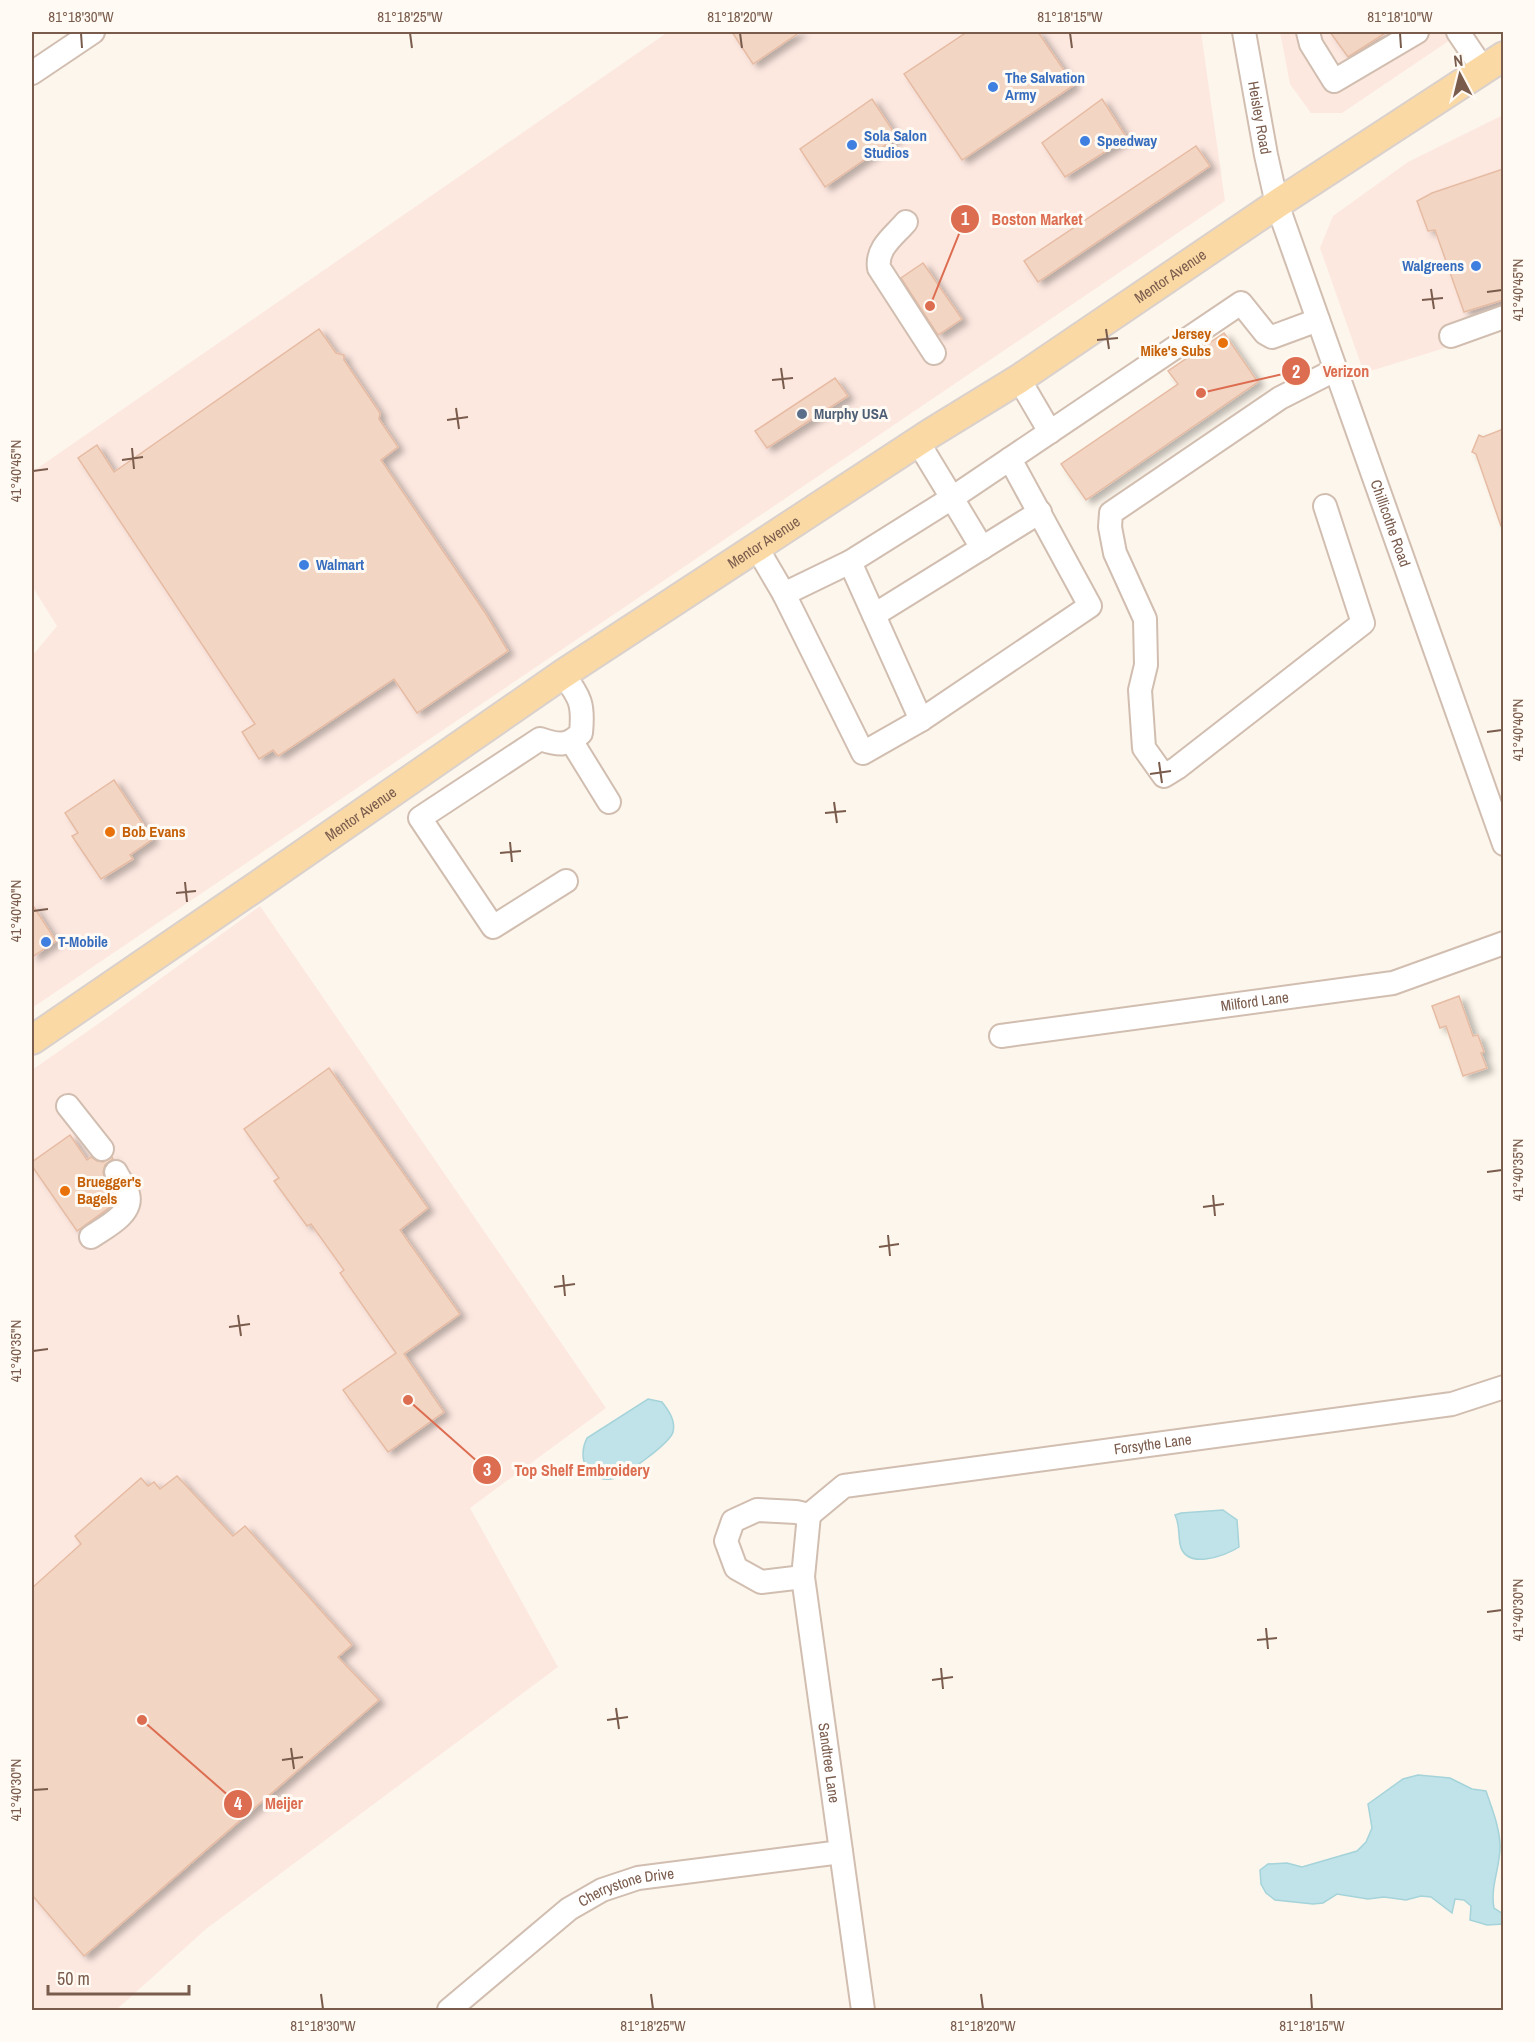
<svg xmlns="http://www.w3.org/2000/svg" width="1535" height="2042" font-family="'Archivo Narrow',sans-serif">
<style>
.commercial{fill:#fde8e0}
.water{fill:#bfe3e8;stroke:#a5d3da;stroke-width:1.5}
.building{fill:#f3d5c3;stroke:#e6bba3;stroke-width:1.5;filter:url(#shadow)}
.lines{fill:none;stroke-linecap:round;stroke-linejoin:round}
.minor-casing{stroke:#d1beb0;stroke-width:26}
.major-casing{stroke:#dad1cd;stroke-width:32}
.minor{stroke:#fff;stroke-width:22}
.major{stroke:#fbd9a5;stroke-width:28}
.ticks{fill:none;stroke:#7a5c4d;stroke-width:2}
.shop-dot{fill:#3f7fe0;stroke:#fffaf3;stroke-width:2}
.food-dot{fill:#e8710a;stroke:#fffaf3;stroke-width:2}
.service-dot{fill:#5c6f8a;stroke:#fffaf3;stroke-width:2}
.labels{text-anchor:middle;stroke-width:6;stroke-linejoin:round;paint-order:stroke}
.shop-label{font-size:15px;font-weight:bold;fill:#366cbe;stroke:#fffaf3;text-anchor:start}
.street-label{font-size:15px;fill:#7a5c4d;stroke:#fffaf3}
.food-label{font-size:15px;font-weight:bold;fill:#c56008;stroke:#fffaf3;text-anchor:start}
.service-label{font-size:15px;font-weight:bold;fill:#4e5e75;stroke:#fffaf3;text-anchor:start}
.leader{fill:none;stroke:#dc6d51;stroke-width:2}
.callout-dot{fill:#dc6d51;stroke:#fffaf3;stroke-width:2}
.mark-label{font-size:18px;text-anchor:middle;font-weight:bold;fill:#fff}
.callout-label{font-size:16px;text-anchor:middle;font-weight:bold;fill:#dc6d51;stroke:#fffaf3;stroke-width:6;stroke-linejoin:round;paint-order:stroke}
.neatline{fill:none;stroke:#7a5c4d;stroke-width:2}
.ticks-label{font-size:15px;text-anchor:middle;fill:#7a5c4d}
</style>
<defs>
<filter id="shadow"><feDropShadow dx="6" dy="4" stdDeviation="3" flood-color="#0004"/></filter>
</defs>
<rect width="100%" height="100%" fill="#fdf6ec"/>
<!-- commercial -->
<g class="commercial">
<path d="M668,32H1201L1225,201L32,1008V656L57,626L32,586V472Z"/>
<path d="M1280,32H1462L1342,113H1311L1290,84Z"/>
<path d="M1503,115V330L1364,373L1320,248L1333,216L1408,162Z"/>
<path d="M260,906L606,1408L470,1508L558,1667L206,1929L116,2010H32V1070L108,1017Z"/>
</g>
<!-- water -->
<g class="water">
<path d="M648,1399L662,1402C669,1411 676,1421 673,1432C670,1443 623,1478 611,1479C586,1481 577,1457 587,1438Z"/>
<path d="M1223,1510L1237,1520L1239,1547C1224,1557 1185,1570 1180,1544C1178,1533 1180,1525 1175,1515L1181,1513Z"/>
<path d="M1418,1775L1450,1778L1472,1789L1486,1791C1492,1809 1500,1828 1500,1847C1500,1868 1490,1887 1494,1908L1503,1914V1924L1487,1925L1470,1920L1471,1906L1464,1900L1455,1899L1452,1913L1431,1897L1421,1896L1406,1900L1384,1897L1368,1899L1337,1894L1323,1903L1313,1904L1275,1900L1266,1893L1261,1884L1260,1870L1268,1864L1287,1863L1302,1867L1357,1851L1366,1842L1372,1828L1368,1804L1403,1779Z"/>
</g>
<!-- building -->
<g class="building">
<path d="M732,32H800L753,64Z"/>
<path d="M967,32H1038L1074,85L962,160L904,74Z"/>
<path d="M1330,32H1387L1348,57Z"/>
<path d="M872,99L897,137L825,187L800,149Z"/>
<path d="M1102,99L1127,138L1065,177L1042,143Z"/>
<path d="M1196,146L1210,166L1038,282L1024,261Z"/>
<path d="M1503,169V300L1464,312L1435,230L1428,231L1417,201L1432,193Z"/>
<path d="M923,263L962,319L938,335L901,278Z"/>
<path d="M319,329L336,353L344,355V360L380,413L379,419L398,447L381,460L486,614L508,651L417,713L394,679L278,756L273,750L259,759L242,732L255,724L78,458L97,445L114,472Z"/>
<path d="M1224,333L1258,382L1086,500L1061,464L1178,384L1168,371Z"/>
<path d="M835,378L848,396L767,448L755,431Z"/>
<path d="M1503,429V526H1501L1476,454L1472,452L1479,435L1483,437Z"/>
<path d="M114,780L153,839L130,855L133,859L101,879L72,836L78,833L65,813Z"/>
<path d="M32,904L56,941L32,957Z"/>
<path d="M1459,996L1473,1036L1478,1035L1484,1052L1481,1053L1487,1068L1463,1076L1446,1026L1440,1028L1432,1006Z"/>
<path d="M329,1068L428,1208L400,1230L460,1314L404,1354L444,1412L388,1452L343,1390L396,1353L340,1273L344,1270L311,1224L307,1226L274,1181L279,1178L244,1129Z"/>
<path d="M70,1135L87,1160L91,1157L97,1161L103,1162L112,1157L113,1159L105,1165L103,1172L105,1180L103,1182L115,1200L114,1202L110,1207L77,1231L32,1166V1162Z"/>
<path d="M177,1476L233,1536L245,1526L352,1645L338,1657L379,1700L84,1956L32,1895V1588L81,1544L75,1536L141,1478L148,1486L154,1482L160,1489Z"/>
</g>
<g class="lines">
<defs>
<g id="minor">
<path id="s1" d="M1244,32L1266,155L1277,204L1504,844"/>
<path d="M1308,32L1311,44L1334,81L1417,32"/>
<path d="M1458,32L1483,69"/>
<path d="M32,73L93,32"/>
<path d="M906,222C894,236 876,248 879,268L934,353"/>
<path d="M1451,336L1504,317"/>
<path d="M1019,379L1050,432"/>
<path d="M918,442L952,498L1241,303L1265,333L1272,337L1318,320"/>
<path d="M1325,506L1363,623L1177,768L1164,776L1144,748L1140,690L1146,665L1145,619L1115,553L1110,527L1111,513L1280,398L1335,370"/>
<path d="M757,548L784,594L863,753L921,720"/>
<path d="M982,548L952,498L850,562L921,720L1090,606L1010,459"/>
<path d="M784,594L850,562"/>
<path d="M874,615L1040,512"/>
<path d="M563,674C580,698 584,703 581,733C567,747 558,745 540,739L420,818L493,927L566,881"/>
<path d="M572,742L609,802"/>
<path id="s2" d="M1001,1036L1393,983L1504,943"/>
<path d="M68,1106L102,1149"/>
<path d="M91,1237C104,1228 134,1214 128,1194C126,1187 119,1179 116,1172"/>
<path id="s3" d="M809,1515L844,1486L1452,1404L1504,1387"/>
<path id="s4" d="M809,1515L803,1577L863,2010"/>
<path d="M803,1577L761,1582L736,1568L726,1541L733,1521L757,1510L796,1512L809,1515"/>
<path id="s5" d="M449,2010L569,1909L602,1890L638,1878L841,1852"/>
</g>
<g id="major">
<path id="s6" d="M32,1040L254,888L563,674L931,433L1019,379L1277,204L1504,56"/>
</g>
</defs>
<!-- minor casing -->
<use href="#minor" class="minor-casing"/>
<!-- major casing -->
<use href="#major" class="major-casing"/>
<!-- minor -->
<use href="#minor" class="minor"/>
<!-- major -->
<use href="#major" class="major"/>
</g>
<!-- ticks -->
<path class="ticks" d="M81,33L82,48M410,33L412,48M740,33L742,48M1070,33L1072,48M1400,33L1401,48M1431,289L1434,309M1487,292L1502,290M1422,300L1443,298M1106,329L1109,349M1097,340L1118,338M781,368L784,389M772,380L793,378M456,408L459,429M447,420L468,417M132,448L134,469M122,460L143,457M33,471L48,469M1487,732L1502,730M1159,762L1162,783M1150,774L1171,771M834,802L837,823M825,813L846,811M510,842L512,862M500,853L521,851M185,882L187,902M176,893L196,891M33,911L48,909M1487,1172L1502,1170M1213,1195L1215,1216M1203,1207L1224,1204M888,1235L890,1256M879,1247L899,1244M563,1275L565,1296M554,1287L575,1284M238,1315L241,1336M229,1327L250,1324M33,1351L48,1349M1487,1612L1502,1610M1266,1628L1268,1649M1257,1640L1277,1638M941,1668L943,1689M932,1680L953,1677M616,1708L619,1729M607,1720L628,1717M291,1748L294,1769M282,1760L303,1757M33,1790L48,1789M321,1994L323,2009M651,1994L653,2009M981,1994L983,2009M1311,1994L1312,2009"/>
<!-- markers -->
<g class="shop-dot">
<circle cx="993" cy="87" r="6"/>
<circle cx="1085" cy="141" r="6"/>
<circle cx="852" cy="145" r="6"/>
<circle cx="1476" cy="266" r="6"/>
<circle cx="304" cy="565" r="6"/>
<circle cx="46" cy="942" r="6"/>
</g>
<g class="food-dot">
<circle cx="1223" cy="343" r="6"/>
<circle cx="110" cy="832" r="6"/>
<circle cx="65" cy="1191" r="6"/>
</g>
<circle class="service-dot" cx="802" cy="414" r="6"/>
<g class="labels">
<!-- shop labels -->
<g class="shop-label">
<text x="1005" y="83">The Salvation<tspan x="1005" dy="17">Army</tspan></text>
<text x="864" y="141">Sola Salon<tspan x="864" dy="17">Studios</tspan></text>
<text x="1097" y="146">Speedway</text>
<text x="1464" y="271" text-anchor="end">Walgreens</text>
<text x="316" y="570">Walmart</text>
<text x="58" y="947">T-Mobile</text>
</g>
<!-- street labels -->
<g class="street-label">
<text dy="5" stroke="none"><textPath href="#s1" startOffset="87">Heisley Road</textPath></text>
<text dy="5" stroke="none"><textPath href="#s6" startOffset="1371">Mentor Avenue</textPath></text>
<text dy="5" stroke="none"><textPath href="#s1" startOffset="514">Chillicothe Road</textPath></text>
<text dy="5" stroke="none"><textPath href="#s6" startOffset="885">Mentor Avenue</textPath></text>
<text dy="5" stroke="none"><textPath href="#s6" startOffset="399">Mentor Avenue</textPath></text>
<text dy="5" stroke="none"><textPath href="#s2" startOffset="256">Milford Lane</textPath></text>
<text dy="5" stroke="none"><textPath href="#s3" startOffset="357">Forsythe Lane</textPath></text>
<text dy="5" stroke="none"><textPath href="#s4" startOffset="250">Sandtree Lane</textPath></text>
<text dy="5" stroke="none"><textPath href="#s5" startOffset="219">Cherrystone Drive</textPath></text>
</g>
<!-- food labels -->
<g class="food-label">
<text x="1211" y="339" text-anchor="end">Jersey<tspan x="1211" dy="17">Mike's Subs</tspan></text>
<text x="122" y="837">Bob Evans</text>
<text x="77" y="1187">Bruegger's<tspan x="77" dy="17">Bagels</tspan></text>
</g>
<!-- service labels -->
<g class="service-label">
<text x="814" y="419">Murphy USA</text>
</g>
</g>
<!-- callouts -->
<path class="leader" d="M930 306L965 219M1201 393L1296 371M408 1400L487 1470M142 1720L238 1804"/>
<g class="callout-dot">
<circle cx="930" cy="306" r="6"/>
<circle cx="1201" cy="393" r="6"/>
<circle cx="408" cy="1400" r="6"/>
<circle cx="142" cy="1720" r="6"/>
<circle cx="965" cy="219" r="15"/>
<circle cx="1296" cy="371" r="15"/>
<circle cx="487" cy="1470" r="15"/>
<circle cx="238" cy="1804" r="15"/>
</g>
<g class="mark-label">
<text x="965" y="225">1</text>
<text x="1296" y="378">2</text>
<text x="487" y="1476">3</text>
<text x="238" y="1810">4</text>
</g>
<g class="callout-label">
<text x="1037" y="225">Boston Market</text>
<text x="1346" y="377">Verizon</text>
<text x="582" y="1476">Top Shelf Embroidery</text>
<text x="284" y="1809">Meijer</text>
</g>
<!-- border -->
<rect width="1535" height="2042" fill="none" stroke="#fffaf3" stroke-width="66"/>
<!-- north arrow -->
<g transform="translate(1460 75) rotate(353)" stroke="#fffaf3" stroke-width="4.5" paint-order="stroke">
<path d="M0-4.5L10 22L0 15L-10 22Z" fill="#7a5c4d"/>
<text y="-9" font-size="16" font-weight="bold" text-anchor="middle" fill="#7a5c4d">N</text>
</g>
<!-- scale -->
<path d="M48 1985v9h141v-9" fill="none" stroke="#7a5c4d" stroke-width="3"/>
<text x="57" y="1985" font-size="18" fill="#7a5c4d" stroke="#fffaf3" stroke-width="4.5" paint-order="stroke">50 m</text>
<rect x="33" y="33" width="1469" height="1976" class="neatline"/>
<g class="ticks-label">
<text x="81" y="22">81°18'30"W</text>
<text x="410" y="22">81°18'25"W</text>
<text x="740" y="22">81°18'20"W</text>
<text x="1070" y="22">81°18'15"W</text>
<text x="1400" y="22">81°18'10"W</text>
<text transform="translate(1518 290) rotate(-90)" y="5">41°40'45"N</text>
<text transform="translate(16 471) rotate(-90)" y="5">41°40'45"N</text>
<text transform="translate(1518 730) rotate(-90)" y="5">41°40'40"N</text>
<text transform="translate(16 911) rotate(-90)" y="5">41°40'40"N</text>
<text transform="translate(1518 1170) rotate(-90)" y="5">41°40'35"N</text>
<text transform="translate(16 1351) rotate(-90)" y="5">41°40'35"N</text>
<text transform="translate(1518 1610) rotate(-90)" y="5">41°40'30"N</text>
<text transform="translate(16 1790) rotate(-90)" y="5">41°40'30"N</text>
<text x="323" y="2031">81°18'30"W</text>
<text x="653" y="2031">81°18'25"W</text>
<text x="983" y="2031">81°18'20"W</text>
<text x="1312" y="2031">81°18'15"W</text>
</g>
</svg>
